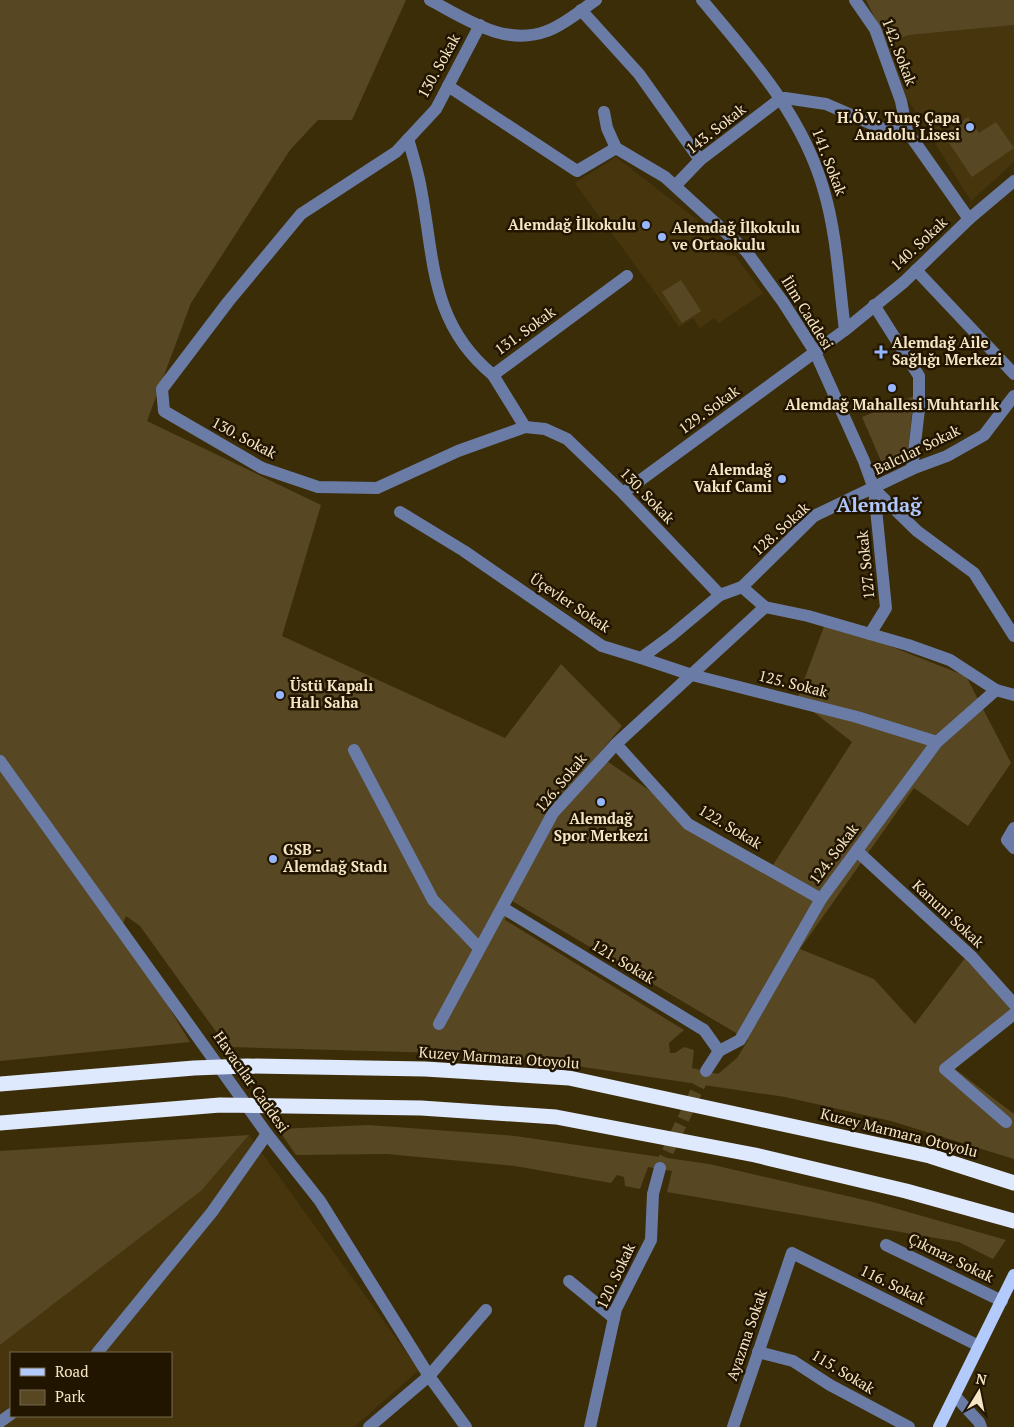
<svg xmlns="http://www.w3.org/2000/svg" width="1014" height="1427" font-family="'PT Serif',serif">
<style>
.built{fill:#47360d;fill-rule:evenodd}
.green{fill:#574723;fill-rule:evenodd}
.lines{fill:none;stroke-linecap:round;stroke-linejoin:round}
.minor-tunnel{stroke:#584925;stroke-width:12;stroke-dasharray:12 6;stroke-linecap:butt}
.minor{stroke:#6a7ca6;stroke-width:12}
.major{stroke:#b3cafd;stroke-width:12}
.highway{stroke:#dfe9fe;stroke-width:15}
.poi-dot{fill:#96b6fd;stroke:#211500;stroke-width:2}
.labels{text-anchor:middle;stroke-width:5;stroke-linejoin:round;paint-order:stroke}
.street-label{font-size:15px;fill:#f6e6c6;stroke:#211500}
.poi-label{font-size:15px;font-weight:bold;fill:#f6e6c6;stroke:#211500;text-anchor:start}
.district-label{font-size:20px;font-weight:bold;fill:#b0c8fe;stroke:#211500}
</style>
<rect width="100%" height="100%" fill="#3c2d09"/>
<!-- built -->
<g class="built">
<path d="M1014,25V162L971,201L904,93L887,43L909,35Z"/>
<path d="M616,157L696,219L725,255L735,256L763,293L719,323L714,318L700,328L693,318L679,327L657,295L575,183Z"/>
<path d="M249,1135L419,1370L354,1427H0V1345L201,1191ZM11,1353H171V1416H11Z"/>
</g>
<!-- green -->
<g class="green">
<path d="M0,0H406L352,120H318L290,150L191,303L147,421L321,505L282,636L505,738L561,664L622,726L598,755L697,823L773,865L852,742L797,699L826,621L966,676L1011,763L968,826L914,788L800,949L874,979L915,1024L968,954L1014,1010L955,1069L1014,1114V1159L891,1121L785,1097L563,1064L477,1054L227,1047L140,926L126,916L121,929L190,1042L0,1061ZM512,901L748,1040L737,1058L718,1074L692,1068L694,1050L684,1047L675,1053H670L669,1043L684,1030L505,920Z"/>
<path d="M866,0H1014V25L909,35L887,43Z"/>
<path d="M968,117L979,133L996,122L1014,148L972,177L943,134Z"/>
<path d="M681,280L701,311L682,323L662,292Z"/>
<path d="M914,396L907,458L884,468L862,417Z"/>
<path d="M369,1125L515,1136L709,1164L873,1202L1006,1240L993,1259L959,1242L667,1192L672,1171L648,1167L640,1189L625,1186L624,1177L617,1175L611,1183L515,1166L387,1154L296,1155L278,1129Z"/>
<path d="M249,1135L201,1191L0,1345V1151Z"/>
</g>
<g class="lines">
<!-- minor-tunnel -->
<path class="minor-tunnel" d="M660,1168L706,1071"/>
<!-- minor -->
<g class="minor">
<path d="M430,0C466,19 505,47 547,31C564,25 581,10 596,0"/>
<path d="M855,0L875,29L901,101L907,131L969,219"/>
<path d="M581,10L639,74L700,160"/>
<path d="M480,25L436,109L396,152L301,214L228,302L162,389L164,411L262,468L318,487L377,488L458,451L525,427L545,429L567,439L623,493L720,595L742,587L814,516L912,469L947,456L984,435L1014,396"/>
<path d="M448,86L577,171L616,148L665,177L746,251L783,302L815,352L864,461L874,489L917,531L974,573L1014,636"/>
<path d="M604,112L607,128L616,148"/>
<path d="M408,139C412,152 416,166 419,179C435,253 427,321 493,375"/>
<path d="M675,186L700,160L780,99L785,98L826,104L888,131H907"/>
<path d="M916,270L1014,374"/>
<path d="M874,305L919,376V409L912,469"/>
<path d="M845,330L904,282L969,219L1014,181"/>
<path d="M525,427L493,375L627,276"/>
<path d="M623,493L845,330C839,284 837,235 824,191C803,116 751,58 702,0"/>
<path d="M400,512L464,551L602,646L641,658L671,636L720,595"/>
<path d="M742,587L765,607L808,616L908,645L950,660L996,690L1014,695"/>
<path d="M870,634L886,608L874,489"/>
<path d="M641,658L692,675L857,717L937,742"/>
<path d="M616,744L688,824L821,899"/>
<path d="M354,750L433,900L479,948"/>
<path d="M0,761L267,1134L320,1201L429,1376L466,1427"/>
<path d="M1014,828L1007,840L1014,848"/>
<path d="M857,851L972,957L1014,1004"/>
<path d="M503,908L704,1030L719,1051"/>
<path d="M439,1024L553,813L616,744L765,607"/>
<path d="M719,1051L740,1040L821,899L937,742L996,690"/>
<path d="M706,1071L719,1051"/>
<path d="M1006,1122L945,1069L1014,1014"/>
<path d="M886,1245L1002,1301"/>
<path d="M569,1281L614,1318"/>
<path d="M758,1352L793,1361L830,1385L909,1427"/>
<path d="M97,1353L212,1212L267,1134"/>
<path d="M955,1396L979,1422L981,1427"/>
<path d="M0,1422L11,1414"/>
<path d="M369,1427L429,1376L486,1310"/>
<path d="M590,1427L616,1309L651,1240L653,1194L660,1168"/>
<path d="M733,1427L792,1253L979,1346"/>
</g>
<!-- major -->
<path class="major" d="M939,1427L1014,1275"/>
<!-- highway -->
<g class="highway">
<path d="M0,1084L194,1068L247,1066L425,1069L569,1078L930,1156L1014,1183"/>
<path d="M0,1123L220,1105L421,1108L556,1117L755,1155L906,1191L1014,1221"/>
</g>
</g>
<!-- markers -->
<g class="poi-dot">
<circle cx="970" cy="127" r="5"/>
<circle cx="646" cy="225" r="5"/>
<circle cx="662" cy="237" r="5"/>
<path d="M878.5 344.5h5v5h5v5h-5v5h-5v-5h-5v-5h5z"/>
<circle cx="892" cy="388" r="5"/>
<circle cx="782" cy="479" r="5"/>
<circle cx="280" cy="695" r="5"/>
<circle cx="601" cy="802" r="5"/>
<circle cx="273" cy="859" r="5"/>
</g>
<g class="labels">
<!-- street labels -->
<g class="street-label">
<text transform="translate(899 52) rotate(69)" y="5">142. Sokak</text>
<text transform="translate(439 66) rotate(-61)" y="5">130. Sokak</text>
<text transform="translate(716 129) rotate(-38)" y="5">143. Sokak</text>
<text transform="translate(829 162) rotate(69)" y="5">141. Sokak</text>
<text transform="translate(919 244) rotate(-43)" y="5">140. Sokak</text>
<text transform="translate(807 313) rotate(58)" y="5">İlim Caddesi</text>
<text transform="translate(525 331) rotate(-36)" y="5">131. Sokak</text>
<text transform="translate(709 410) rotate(-36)" y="5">129. Sokak</text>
<text transform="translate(244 438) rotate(28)" y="5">130. Sokak</text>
<text transform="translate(917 450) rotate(-26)" y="5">Balcılar Sokak</text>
<text transform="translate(647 496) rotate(46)" y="5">130. Sokak</text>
<text transform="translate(781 529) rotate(-42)" y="5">128. Sokak</text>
<text transform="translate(866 565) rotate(-96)" y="5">127. Sokak</text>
<text transform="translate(570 603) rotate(34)" y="5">Üçevler Sokak</text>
<text transform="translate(793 684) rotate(14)" y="5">125. Sokak</text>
<text transform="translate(561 783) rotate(-50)" y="5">126. Sokak</text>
<text transform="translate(730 827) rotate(31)" y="5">122. Sokak</text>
<text transform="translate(834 854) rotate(-53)" y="5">124. Sokak</text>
<text transform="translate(948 914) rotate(43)" y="5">Kanuni Sokak</text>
<text transform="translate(623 962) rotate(31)" y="5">121. Sokak</text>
<text transform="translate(499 1058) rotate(4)" y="5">Kuzey Marmara Otoyolu</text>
<text transform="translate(251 1082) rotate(55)" y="5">Havacılar Caddesi</text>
<text transform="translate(899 1133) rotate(14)" y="5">Kuzey Marmara Otoyolu</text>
<text transform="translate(951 1258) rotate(26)" y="5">Çıkmaz Sokak</text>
<text transform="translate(616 1276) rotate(-65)" y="5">120. Sokak</text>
<text transform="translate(893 1285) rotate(26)" y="5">116. Sokak</text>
<text transform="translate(747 1335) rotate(-71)" y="5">Ayazma Sokak</text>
<text transform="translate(843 1372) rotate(31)" y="5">115. Sokak</text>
</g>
<!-- poi labels -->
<g class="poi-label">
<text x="960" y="123" text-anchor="end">H.Ö.V. Tunç Çapa<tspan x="960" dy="17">Anadolu Lisesi</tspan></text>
<text x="636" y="230" text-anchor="end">Alemdağ İlkokulu</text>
<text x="672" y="233">Alemdağ İlkokulu<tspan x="672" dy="17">ve Ortaokulu</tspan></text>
<text x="892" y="348">Alemdağ Aile<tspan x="892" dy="17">Sağlığı Merkezi</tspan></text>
<text x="892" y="410" text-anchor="middle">Alemdağ Mahallesi Muhtarlık</text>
<text x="772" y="475" text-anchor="end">Alemdağ<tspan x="772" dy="17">Vakıf Cami</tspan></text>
<text x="290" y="691">Üstü Kapalı<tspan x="290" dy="17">Halı Saha</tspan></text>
<text x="601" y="824" text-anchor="middle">Alemdağ<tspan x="601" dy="17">Spor Merkezi</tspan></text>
<text x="283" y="855">GSB -<tspan x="283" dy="17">Alemdağ Stadı</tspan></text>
</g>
<!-- district labels -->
<g class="district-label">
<text x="879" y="512">Alemdağ</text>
</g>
</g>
<!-- legend -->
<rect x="10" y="1352" width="162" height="65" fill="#211500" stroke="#76694f"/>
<rect x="20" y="1368" width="25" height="8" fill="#b3cafd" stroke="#76694f"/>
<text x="55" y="1377" font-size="15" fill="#f6e6c6">Road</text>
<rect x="20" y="1390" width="25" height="15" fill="#574723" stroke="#76694f"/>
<text x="55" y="1402" font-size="15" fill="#f6e6c6">Park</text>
<!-- north arrow -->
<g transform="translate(979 1392) rotate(10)" stroke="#211500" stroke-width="4" paint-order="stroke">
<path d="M0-4L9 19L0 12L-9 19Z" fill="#f6e6c6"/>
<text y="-8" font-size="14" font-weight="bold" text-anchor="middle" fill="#f6e6c6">N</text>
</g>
</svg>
